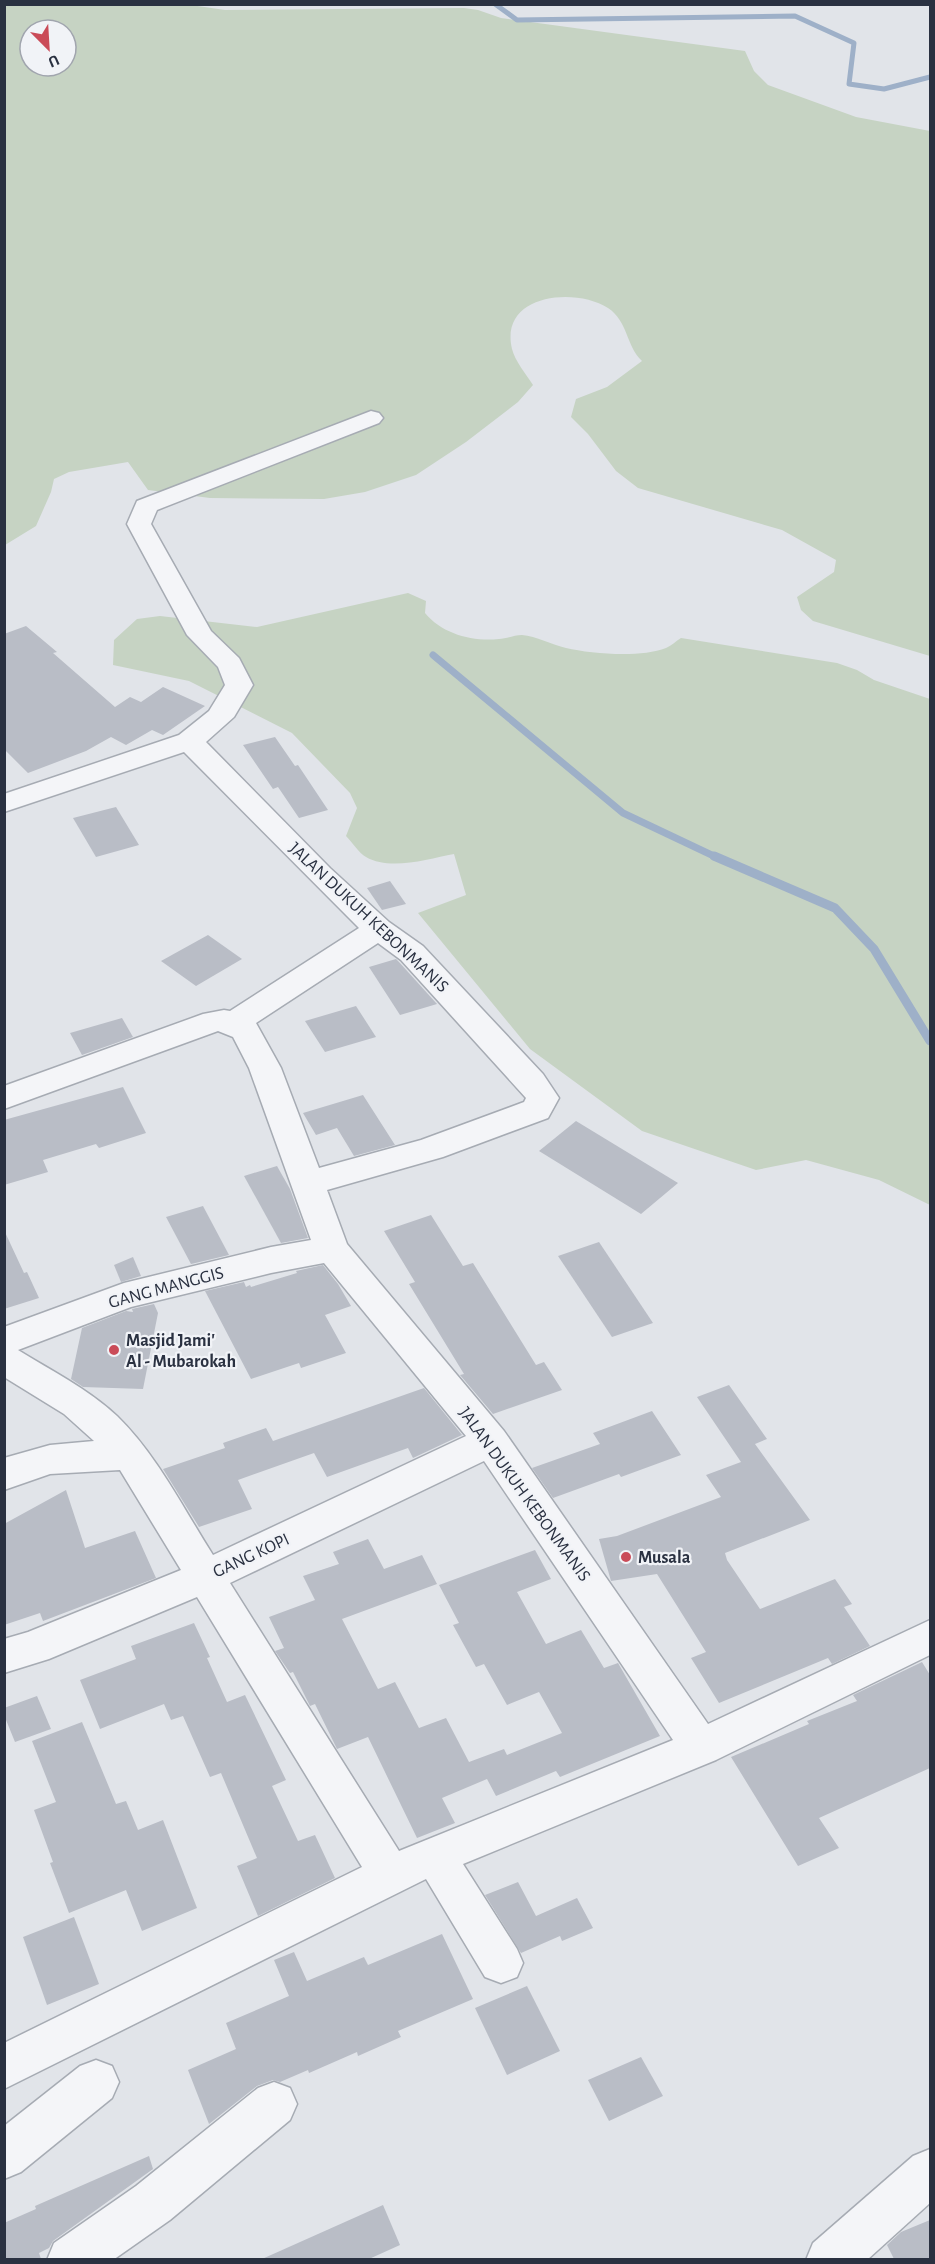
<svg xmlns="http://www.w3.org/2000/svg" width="935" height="2264" font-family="'Alegreya Sans',sans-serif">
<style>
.green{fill:#c6d3c3;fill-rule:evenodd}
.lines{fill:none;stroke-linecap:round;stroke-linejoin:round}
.stream-far2{stroke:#9eb0c8;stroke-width:5}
.stream-far1{stroke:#9eb0c8;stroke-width:7}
.stream{stroke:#9eb0c8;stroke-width:9}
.building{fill:#b9bdc6}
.minor-casing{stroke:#a6abb3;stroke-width:3}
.minor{fill:#f4f5f8;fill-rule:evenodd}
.poi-dot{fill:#ca4b58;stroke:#f1f3f7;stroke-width:2}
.labels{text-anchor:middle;stroke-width:4.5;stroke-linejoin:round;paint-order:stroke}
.street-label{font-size:18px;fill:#2a3141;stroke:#f1f3f7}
.poi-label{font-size:18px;font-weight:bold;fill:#2a3141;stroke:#f1f3f7;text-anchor:start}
</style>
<rect width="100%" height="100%" fill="#e1e4e9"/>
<!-- green -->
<g class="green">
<path d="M184,4L225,10L464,8L478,10L501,18L745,51L754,71L768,85L856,117L930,131V656L813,621L801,610L797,597L834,572L836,560L782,530L638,488L616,471L588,434L571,417L576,399L607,387L642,361C626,346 628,321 608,308C575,287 499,294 512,349C515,361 526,374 533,385L518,402L466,442L416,475L365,492L324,499L210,498L148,490L128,462L69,472L54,479L51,492L36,526L5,545V5ZM30,30H66V66H30Z"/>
<path d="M408,593L426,601L425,613C442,634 473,642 499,639C506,639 514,635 522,635C536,636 552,645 566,648C592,654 641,658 666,648C671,646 676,641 681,638L837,663L857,670L874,680L930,699V1205L879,1180L806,1160L756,1170L642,1131L530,1049L418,913L466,895L454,854C428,859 390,871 366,857C359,853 352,842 346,836L357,808L350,793L292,733L189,681L113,665L114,640L137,619L160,616L257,627Z"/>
</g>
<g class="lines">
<!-- stream-far2 -->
<path class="stream-far2" d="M495,4L517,20L795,16L854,43L849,84L884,89L930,77"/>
<!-- stream-far1 -->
<path class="stream-far1" d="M433,655L623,813L718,858"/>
<!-- stream -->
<path class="stream" d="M714,856L835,908L874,949L930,1041"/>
</g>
<!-- building -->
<g class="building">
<path d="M26,626L57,652L53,653L115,707L130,697L141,702L163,687L205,706L163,735L152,730L126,745L111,737L86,751L28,773L4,749V634Z"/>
<path d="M275,737L295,766L298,765L328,810L299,818L278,787L273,789L243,745Z"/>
<path d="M116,807L139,845L96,857L73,818Z"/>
<path d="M390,881L406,904L382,910L367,888Z"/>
<path d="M208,935L242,959L196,986L161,961Z"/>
<path d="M396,959L399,962L437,1004L400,1015L369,967Z"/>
<path d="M356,1006L376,1037L325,1052L305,1021Z"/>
<path d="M122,1018L133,1037L82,1055L70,1033Z"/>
<path d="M123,1087L146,1133L99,1148L96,1144L43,1160L48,1172L4,1185V1120Z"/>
<path d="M363,1095L395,1145L354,1156L337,1128L316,1135L303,1113Z"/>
<path d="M576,1121L678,1183L641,1214L539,1151Z"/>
<path d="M277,1166L290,1189L308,1238L281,1243L244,1176Z"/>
<path d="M203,1206L229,1255L191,1264L166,1217Z"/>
<path d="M431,1215L463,1266L473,1263L536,1365L544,1362L562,1390L493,1414L460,1375L464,1374L409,1284L415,1282L384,1231Z"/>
<path d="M4,1230L24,1273L27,1272L39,1298L4,1309Z"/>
<path d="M599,1242L653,1323L612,1337L558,1256Z"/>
<path d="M133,1257L141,1276L121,1282L114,1265Z"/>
<path d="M323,1265L338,1284L351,1306L325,1315L346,1353L301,1368L299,1363L251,1379L205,1291L244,1282L246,1287L250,1285L251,1287L297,1273L296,1271Z"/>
<path d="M154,1304L158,1313L143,1389L83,1387L71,1379L82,1328L126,1311L133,1312L132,1309Z"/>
<path d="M729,1385L767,1439L755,1444L810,1520L725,1553L727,1560L760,1609L835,1579L852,1604L844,1607L870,1646L832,1664L828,1658L719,1703L691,1658L706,1652L657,1574L611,1581L599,1539L617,1536L721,1497L706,1475L741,1462L697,1397Z"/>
<path d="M424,1388L462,1435L413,1458L408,1448L327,1477L314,1453L238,1480L252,1509L199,1527L163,1469L225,1448L223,1443L266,1428L273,1441Z"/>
<path d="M652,1411L681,1455L621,1477L619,1474L553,1498L532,1468L600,1444L593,1433Z"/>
<path d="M66,1490L85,1548L135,1531L156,1578L43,1621L40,1613L4,1625V1524Z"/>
<path d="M368,1539L384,1569L422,1555L437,1584L342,1619L378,1689L395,1682L419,1728L446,1718L469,1762L504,1749L507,1755L562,1733L539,1692L507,1705L484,1664L476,1667L453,1625L459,1623L439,1585L535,1550L551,1579L517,1592L546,1644L581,1630L604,1668L618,1663L660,1736L560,1777L556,1771L496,1796L487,1779L442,1798L455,1823L417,1838L368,1737L337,1749L315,1704L310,1706L293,1672L290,1673L275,1651L284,1648L269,1617L315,1600L303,1576L339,1564L333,1552Z"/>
<path d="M194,1623L210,1657L207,1658L227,1702L245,1695L286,1780L272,1786L298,1841L315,1835L335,1878L258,1916L237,1866L257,1858L221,1773L210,1777L183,1716L171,1720L164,1704L100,1729L80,1680L136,1659L131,1646Z"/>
<path d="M922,1662L930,1675V1768L819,1818L839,1848L798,1866L731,1757L809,1724L807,1721L857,1701L853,1695Z"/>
<path d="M37,1696L51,1729L15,1742L4,1715V1708Z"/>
<path d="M82,1722L116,1804L126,1801L138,1830L163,1820L197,1908L142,1931L126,1890L69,1913L50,1863L53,1862L34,1810L56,1802L32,1741Z"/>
<path d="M518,1882L536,1916L577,1898L593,1928L562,1941L560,1936L521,1953L485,1895Z"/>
<path d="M74,1917L99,1984L47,2005L23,1937Z"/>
<path d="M442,1934L473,1999L398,2031L401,2037L358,2056L357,2052L309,2073L308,2070L280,2082L273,2080L257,2086L209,2124L188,2070L236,2049L226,2023L289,1996L274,1960L294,1952L307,1981L364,1957L368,1965Z"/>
<path d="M527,1986L560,2051L507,2075L475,2008Z"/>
<path d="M641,2057L663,2096L609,2121L588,2080Z"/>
<path d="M149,2156L153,2169L53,2241L49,2248L39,2253L41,2259H4V2223L36,2209L35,2206Z"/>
<path d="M383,2205L400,2245L369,2259H262Z"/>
<path d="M930,2220V2259H894L887,2245L901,2232Z"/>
</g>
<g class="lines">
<defs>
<g id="minor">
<path d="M371,411L379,413L383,418L379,423L157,510L151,524L211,631L239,658L253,685L234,717L206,742L330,868L389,922L423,946L543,1074L559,1098L548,1118L443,1157L327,1190L347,1244L504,1431L708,1724L930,1620V1655L716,1760L463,1864L517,1949L523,1963L517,1977L501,1983L485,1977L426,1879L4,2089V2043L362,1867L197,1597L49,1659L4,1673V1639L28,1632L181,1570L120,1470L50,1474L4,1490V1458L50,1445L94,1441L64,1414L4,1377V1327L124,1283L271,1247L311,1240L249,1068L233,1037L218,1031L4,1109V1086L203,1014L224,1010L230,1011L359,928L184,752L4,812V794L179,735L209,711L225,685L218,667L187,635L127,524L137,501ZM378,943L401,960L526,1098L524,1102L421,1140L319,1168L281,1068L256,1023ZM324,1263L466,1436L213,1555C183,1508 157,1455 117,1416C88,1389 52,1371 18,1350L131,1307L271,1273ZM484,1461L673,1740L399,1851L230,1583Z"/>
<path d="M96,2060L112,2066L119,2082L112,2098L21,2172L4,2179V2126L80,2066Z"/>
<path d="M274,2082L290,2088L297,2104L290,2120L170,2220L113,2260H47L54,2243L136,2186L258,2088Z"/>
<path d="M930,2149V2203L867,2260H806L813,2243L913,2156Z"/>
</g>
</defs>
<!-- minor casing -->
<use href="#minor" class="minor-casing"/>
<!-- minor -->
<use href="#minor" class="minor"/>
</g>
<!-- markers -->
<g class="poi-dot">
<circle cx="114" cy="1350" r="6"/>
<circle cx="626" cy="1557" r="6"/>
</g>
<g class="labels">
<!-- street labels -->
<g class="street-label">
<text transform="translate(369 917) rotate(43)" y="6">JALAN DUKUH KEBONMANIS</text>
<text transform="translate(166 1287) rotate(-15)" y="6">GANG MANGGIS</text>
<text transform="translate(525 1494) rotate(54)" y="6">JALAN DUKUH KEBONMANIS</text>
<text transform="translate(251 1555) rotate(-25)" y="6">GANG KOPI</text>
</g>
<!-- poi labels -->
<g class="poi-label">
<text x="126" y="1346">Masjid Jami'<tspan x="126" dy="21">Al - Mubarokah</tspan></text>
<text x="638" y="1563">Musala</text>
</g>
</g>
<!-- border -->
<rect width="935" height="2264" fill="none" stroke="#2a3141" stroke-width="12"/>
<!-- north arrow -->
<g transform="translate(48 48) rotate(156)"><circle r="28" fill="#f1f3f7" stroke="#a1a5ae" stroke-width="1.5"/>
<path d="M0-4.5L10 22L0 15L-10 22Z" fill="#ca4b58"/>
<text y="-9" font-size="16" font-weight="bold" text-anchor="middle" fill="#2a3141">U</text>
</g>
</svg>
